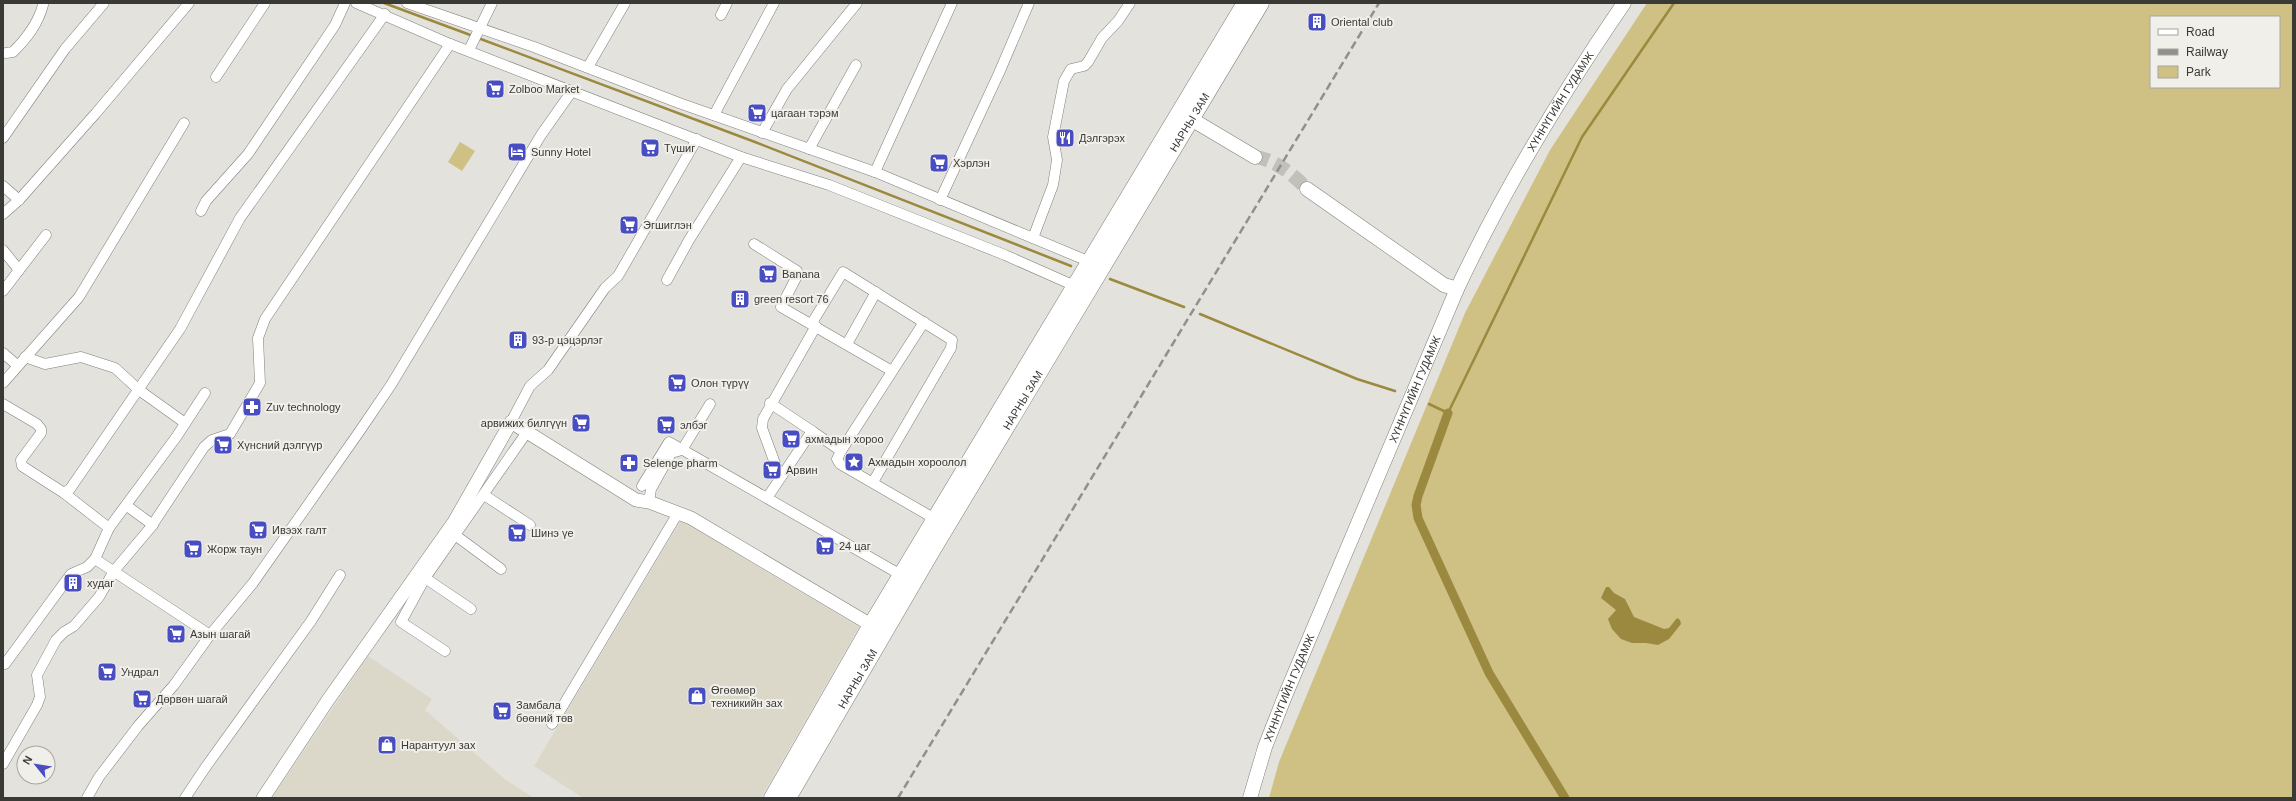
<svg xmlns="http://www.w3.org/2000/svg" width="2296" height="801" font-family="Helvetica,sans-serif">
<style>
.built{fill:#dbd8ca}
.green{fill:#cfc084;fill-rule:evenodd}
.water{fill:#9b893f}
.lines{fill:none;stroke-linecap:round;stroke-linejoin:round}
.stream{stroke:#9b893f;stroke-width:2.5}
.canal{stroke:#9b893f;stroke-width:9}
.secondary-tunnel{stroke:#c2c0bb;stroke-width:14;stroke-dasharray:14 7;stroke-linecap:butt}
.minor-casing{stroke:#817f7a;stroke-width:11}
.tertiary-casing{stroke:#817f7a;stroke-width:14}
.secondary-casing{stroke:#817f7a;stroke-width:15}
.primary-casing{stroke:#817f7a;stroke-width:17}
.minor{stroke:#fff;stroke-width:10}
.tertiary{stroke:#fff;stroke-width:13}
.secondary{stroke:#fff;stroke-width:14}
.primary{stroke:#fff;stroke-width:16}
.rail{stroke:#92908c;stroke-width:2.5;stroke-dasharray:8 4;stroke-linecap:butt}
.labels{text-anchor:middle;stroke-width:4;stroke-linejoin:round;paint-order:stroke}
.poi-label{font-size:11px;fill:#393936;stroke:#f1efe9;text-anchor:start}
.street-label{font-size:11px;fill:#393936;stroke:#f1efe9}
</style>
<rect width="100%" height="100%" fill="#e4e2dc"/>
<!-- built -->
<g class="built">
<path d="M681,520L859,627L761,798H583L534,766Z"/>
<path d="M368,656L432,699L425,710L506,780L534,798H272Z"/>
</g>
<!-- green -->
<g class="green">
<path d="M1647,3H2293V798H1269L1279,762L1465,313L1550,150ZM2151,17H2279V87H2151Z"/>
<path d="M460,142L475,151L462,171L448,162Z"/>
</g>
<!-- water -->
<path class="water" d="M1606,587H1609L1614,593L1625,599L1634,617L1664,629L1669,628L1677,618L1680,620L1681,624L1669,639L1658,645L1646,643H1632L1621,639L1612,629L1608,619L1616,610L1601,598Z"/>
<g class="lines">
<!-- stream -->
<g class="stream">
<path d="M384,3L473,36"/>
<path d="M478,38L755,142L1071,266"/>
<path d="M1110,279L1184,307"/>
<path d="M1200,314L1357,379L1395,391"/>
<path d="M1429,404L1448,413L1582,137L1674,3"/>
</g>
<!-- canal -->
<path class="canal" d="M1448,413L1418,496L1416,505L1418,518L1489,673L1565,798"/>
<!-- secondary-tunnel -->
<path class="secondary-tunnel" d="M1255,157C1274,159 1294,175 1307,189"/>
<defs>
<g id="minor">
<path d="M356,3L450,44L741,157L829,185L1005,255L1075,286"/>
<path d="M407,3L534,47L679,103L875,172L1095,264"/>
<path d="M721,15L727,3"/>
<path d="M469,50L492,3"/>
<path d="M6,53L13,52C27,38 38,24 43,5"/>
<path d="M588,67L625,3"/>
<path d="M216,77L265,3"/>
<path d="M714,115L774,3"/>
<path d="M762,133L787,89L857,3"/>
<path d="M3,138L65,49L104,3"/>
<path d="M809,149L856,65"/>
<path d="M875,172L952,3"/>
<path d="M3,186L19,200"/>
<path d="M940,200L999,73L1029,3"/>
<path d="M201,211L206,201L248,154L335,25L345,3"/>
<path d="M3,214L19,200L96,113L189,3"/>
<path d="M1033,238L1053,185L1057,160L1053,137L1064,81L1071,69L1084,66L1088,62L1102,38L1118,21L1130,3"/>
<path d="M754,244L797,271L798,274L781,307L892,371"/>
<path d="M3,250L19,270"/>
<path d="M667,280L689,240L741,157"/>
<path d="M3,291L46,235"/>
<path d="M812,323L843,272L952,340L951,348L873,482"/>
<path d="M847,344L876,292"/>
<path d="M3,353L17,365"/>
<path d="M25,357L45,364L81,357L115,368L139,390L185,423"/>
<path d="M3,383L79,297L184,123"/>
<path d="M205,393L177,436L109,528L95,559L210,635"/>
<path d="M770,403L812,431"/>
<path d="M3,404L37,424L41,429V433L21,460L22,466L64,493L70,489L180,329L240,218L385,14"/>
<path d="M511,422L530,386L548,370L605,288L618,276L697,139"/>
<path d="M841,451L924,322"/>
<path d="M780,477L762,428L763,419L816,326"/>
<path d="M642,486L669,442L901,575"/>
<path d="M64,493L109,528"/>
<path d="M484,495L530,525"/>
<path d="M767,498L812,431L841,451L837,459L840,464L935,519"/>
<path d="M649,502L651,489L671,453L682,450L710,404"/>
<path d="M127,506L153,525"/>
<path d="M455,535L501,569"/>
<path d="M425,578L471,609"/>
<path d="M445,651L401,622L425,578L527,432"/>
<path d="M5,664L71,574L87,567L95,559"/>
<path d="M552,724L678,513"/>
<path d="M3,764L37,705L40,697L37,675L56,640L64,632L74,626L99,597L114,571L151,527L204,447L212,440L230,434L260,383L258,338L265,319L450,44"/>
<path d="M87,798L99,777L138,726L174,685L210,635L253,583L359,432L391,385L541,135L572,91"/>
<path d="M185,798L205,768L311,621L340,575"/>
</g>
<path id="tertiary" d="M263,798L328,700L454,522L511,422L636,500L649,502L691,518L871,625"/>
<g id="secondary">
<path d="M1181,113L1255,157"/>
<path d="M1307,189L1444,285L1457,289"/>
<path id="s1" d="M1250,798L1265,747L1285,696L1457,289C1504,189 1561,95 1624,3"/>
</g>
<g id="primary">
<path d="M772,798L871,625L1245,3"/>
<path id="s2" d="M788,798L932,551L1261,3"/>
</g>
</defs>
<!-- minor casing -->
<use href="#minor" class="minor-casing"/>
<!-- tertiary casing -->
<use href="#tertiary" class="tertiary-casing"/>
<!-- secondary casing -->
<use href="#secondary" class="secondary-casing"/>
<!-- primary casing -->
<use href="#primary" class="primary-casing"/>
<!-- minor -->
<use href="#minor" class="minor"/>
<!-- tertiary -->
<use href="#tertiary" class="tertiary"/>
<!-- secondary -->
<use href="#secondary" class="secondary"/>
<!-- primary -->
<use href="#primary" class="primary"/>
<!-- rail -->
<path class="rail" d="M898,798L1379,3"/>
</g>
<!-- icons -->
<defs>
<symbol id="building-square" viewBox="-11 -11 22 22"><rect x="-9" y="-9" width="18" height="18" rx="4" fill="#484dc2" stroke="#f1efe9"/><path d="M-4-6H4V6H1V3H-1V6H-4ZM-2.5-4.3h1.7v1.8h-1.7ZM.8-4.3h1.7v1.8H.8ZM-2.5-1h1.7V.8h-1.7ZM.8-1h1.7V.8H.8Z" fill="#fff"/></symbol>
<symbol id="supermarket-square" viewBox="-11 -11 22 22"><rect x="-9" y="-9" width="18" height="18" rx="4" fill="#484dc2" stroke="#f1efe9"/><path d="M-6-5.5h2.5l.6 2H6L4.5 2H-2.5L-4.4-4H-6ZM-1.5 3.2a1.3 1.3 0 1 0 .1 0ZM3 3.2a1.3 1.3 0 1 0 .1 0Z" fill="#fff"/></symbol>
<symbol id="restaurant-square" viewBox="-11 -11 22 22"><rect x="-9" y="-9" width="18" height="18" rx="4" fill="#484dc2" stroke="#f1efe9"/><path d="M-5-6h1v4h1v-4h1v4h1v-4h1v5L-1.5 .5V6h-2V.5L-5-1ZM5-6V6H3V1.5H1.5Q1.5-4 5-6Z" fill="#fff"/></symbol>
<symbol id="hotel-square" viewBox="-11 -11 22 22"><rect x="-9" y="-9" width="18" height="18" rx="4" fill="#484dc2" stroke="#f1efe9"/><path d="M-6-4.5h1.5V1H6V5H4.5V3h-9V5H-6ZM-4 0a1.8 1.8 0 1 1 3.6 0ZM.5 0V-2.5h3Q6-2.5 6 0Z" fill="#fff"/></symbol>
<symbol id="pharmacy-square" viewBox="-11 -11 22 22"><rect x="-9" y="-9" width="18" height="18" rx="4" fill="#484dc2" stroke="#f1efe9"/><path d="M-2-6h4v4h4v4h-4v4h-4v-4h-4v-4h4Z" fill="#fff"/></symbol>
<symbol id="sight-square" viewBox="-11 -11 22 22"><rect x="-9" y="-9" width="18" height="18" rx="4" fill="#484dc2" stroke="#f1efe9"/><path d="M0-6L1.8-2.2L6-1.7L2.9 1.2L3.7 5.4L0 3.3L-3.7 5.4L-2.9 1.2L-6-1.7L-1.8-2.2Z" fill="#fff"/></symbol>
<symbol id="shop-square" viewBox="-11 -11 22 22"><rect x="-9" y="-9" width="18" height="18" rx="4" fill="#484dc2" stroke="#f1efe9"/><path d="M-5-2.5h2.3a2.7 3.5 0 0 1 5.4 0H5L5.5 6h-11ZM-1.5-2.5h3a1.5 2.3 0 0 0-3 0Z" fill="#fff"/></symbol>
</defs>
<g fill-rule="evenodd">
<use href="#building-square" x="1306" y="11" width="22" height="22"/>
<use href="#supermarket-square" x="484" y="78" width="22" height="22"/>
<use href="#supermarket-square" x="746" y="102" width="22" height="22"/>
<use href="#restaurant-square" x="1054" y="127" width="22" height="22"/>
<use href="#supermarket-square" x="639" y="137" width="22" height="22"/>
<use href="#hotel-square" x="506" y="141" width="22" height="22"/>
<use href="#supermarket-square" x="928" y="152" width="22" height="22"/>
<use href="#supermarket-square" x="618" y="214" width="22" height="22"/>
<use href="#supermarket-square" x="757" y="263" width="22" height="22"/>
<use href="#building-square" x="729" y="288" width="22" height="22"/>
<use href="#building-square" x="507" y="329" width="22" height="22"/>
<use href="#supermarket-square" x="666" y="372" width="22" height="22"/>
<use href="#pharmacy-square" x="241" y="396" width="22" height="22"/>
<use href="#supermarket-square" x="570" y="412" width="22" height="22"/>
<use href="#supermarket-square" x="655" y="414" width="22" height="22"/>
<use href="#supermarket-square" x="780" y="428" width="22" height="22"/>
<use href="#supermarket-square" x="212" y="434" width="22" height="22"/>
<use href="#sight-square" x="843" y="451" width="22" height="22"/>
<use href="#pharmacy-square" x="618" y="452" width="22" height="22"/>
<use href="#supermarket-square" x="761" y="459" width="22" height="22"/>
<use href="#supermarket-square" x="247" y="519" width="22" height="22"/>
<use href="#supermarket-square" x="506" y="522" width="22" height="22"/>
<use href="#supermarket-square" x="814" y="535" width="22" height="22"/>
<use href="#supermarket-square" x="182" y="538" width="22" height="22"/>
<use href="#building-square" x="62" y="572" width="22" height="22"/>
<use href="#supermarket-square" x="165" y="623" width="22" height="22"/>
<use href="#supermarket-square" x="96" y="661" width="22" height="22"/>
<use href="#shop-square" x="686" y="685" width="22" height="22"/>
<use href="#supermarket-square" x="131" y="688" width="22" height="22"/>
<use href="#supermarket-square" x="491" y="700" width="22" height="22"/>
<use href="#shop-square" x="376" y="734" width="22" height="22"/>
</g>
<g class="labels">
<!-- poi labels -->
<g class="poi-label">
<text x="1331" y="26">Oriental club</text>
<text x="509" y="93">Zolboo Market</text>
<text x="771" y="117">цагаан тэрэм</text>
<text x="1079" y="142">Дэлгэрэх</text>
<text x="664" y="152">Түшиг</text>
<text x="531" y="156">Sunny Hotel</text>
<text x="953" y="167">Хэрлэн</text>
<text x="643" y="229">Эгшиглэн</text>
<text x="782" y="278">Banana</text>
<text x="754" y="303">green resort 76</text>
<text x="532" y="344">93-р цэцэрлэг</text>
<text x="691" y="387">Олон түрүү</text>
<text x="266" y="411">Zuv technology</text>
<text x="567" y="427" text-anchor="end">арвижих билгүүн</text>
<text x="680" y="429">элбэг</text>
<text x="805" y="443">ахмадын хороо</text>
<text x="237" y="449">Хүнсний дэлгүүр</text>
<text x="868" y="466">Ахмадын хороолол</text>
<text x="643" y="467">Selenge pharm</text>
<text x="786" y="474">Арвин</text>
<text x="272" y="534">Ивээх галт</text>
<text x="531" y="537">Шинэ үе</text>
<text x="839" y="550">24 цаг</text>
<text x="207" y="553">Жорж таун</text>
<text x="87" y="587">худаг</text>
<text x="190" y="638">Азын шагай</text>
<text x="121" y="676">Ундрал</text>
<text x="711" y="694">Өгөөмөр<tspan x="711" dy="13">техникийн зах</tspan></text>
<text x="156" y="703">Дөрвөн шагай</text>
<text x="516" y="709">Замбала<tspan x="516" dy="13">бөөний төв</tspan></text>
<text x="401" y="749">Нарантуул зах</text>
</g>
<!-- street labels -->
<g class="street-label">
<text dy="4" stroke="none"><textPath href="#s1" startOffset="764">ХҮННҮГИЙН ГУДАМЖ</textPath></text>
<text dy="4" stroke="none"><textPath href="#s2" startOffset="786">НАРНЫ ЗАМ</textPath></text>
<text dy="4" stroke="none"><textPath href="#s1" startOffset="441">ХҮННҮГИЙН ГУДАМЖ</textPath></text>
<text dy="4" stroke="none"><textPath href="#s2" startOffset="462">НАРНЫ ЗАМ</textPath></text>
<text dy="4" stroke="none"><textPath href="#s2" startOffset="138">НАРНЫ ЗАМ</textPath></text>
<text dy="4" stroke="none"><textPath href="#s1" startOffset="117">ХҮННҮГИЙН ГУДАМЖ</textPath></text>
</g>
</g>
<!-- border -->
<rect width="2296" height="801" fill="none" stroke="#393936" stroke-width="8"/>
<!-- legend -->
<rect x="2150" y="16" width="130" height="72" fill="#f1efe9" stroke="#a7a6a1"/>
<rect x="2158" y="29" width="20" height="6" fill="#ffffff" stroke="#a7a6a1"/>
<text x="2186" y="36" font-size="12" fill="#393936">Road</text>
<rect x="2158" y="49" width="20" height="6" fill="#92908c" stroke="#a7a6a1"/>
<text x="2186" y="56" font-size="12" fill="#393936">Railway</text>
<rect x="2158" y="66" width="20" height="12" fill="#cfc084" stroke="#a7a6a1"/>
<text x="2186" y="76" font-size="12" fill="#393936">Park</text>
<!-- north arrow -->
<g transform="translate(36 765) rotate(300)"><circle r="19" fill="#f1efe9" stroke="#a7a6a1"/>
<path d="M0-3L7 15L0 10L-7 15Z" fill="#484dc2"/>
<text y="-6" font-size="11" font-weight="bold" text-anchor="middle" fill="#393936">N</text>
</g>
</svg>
